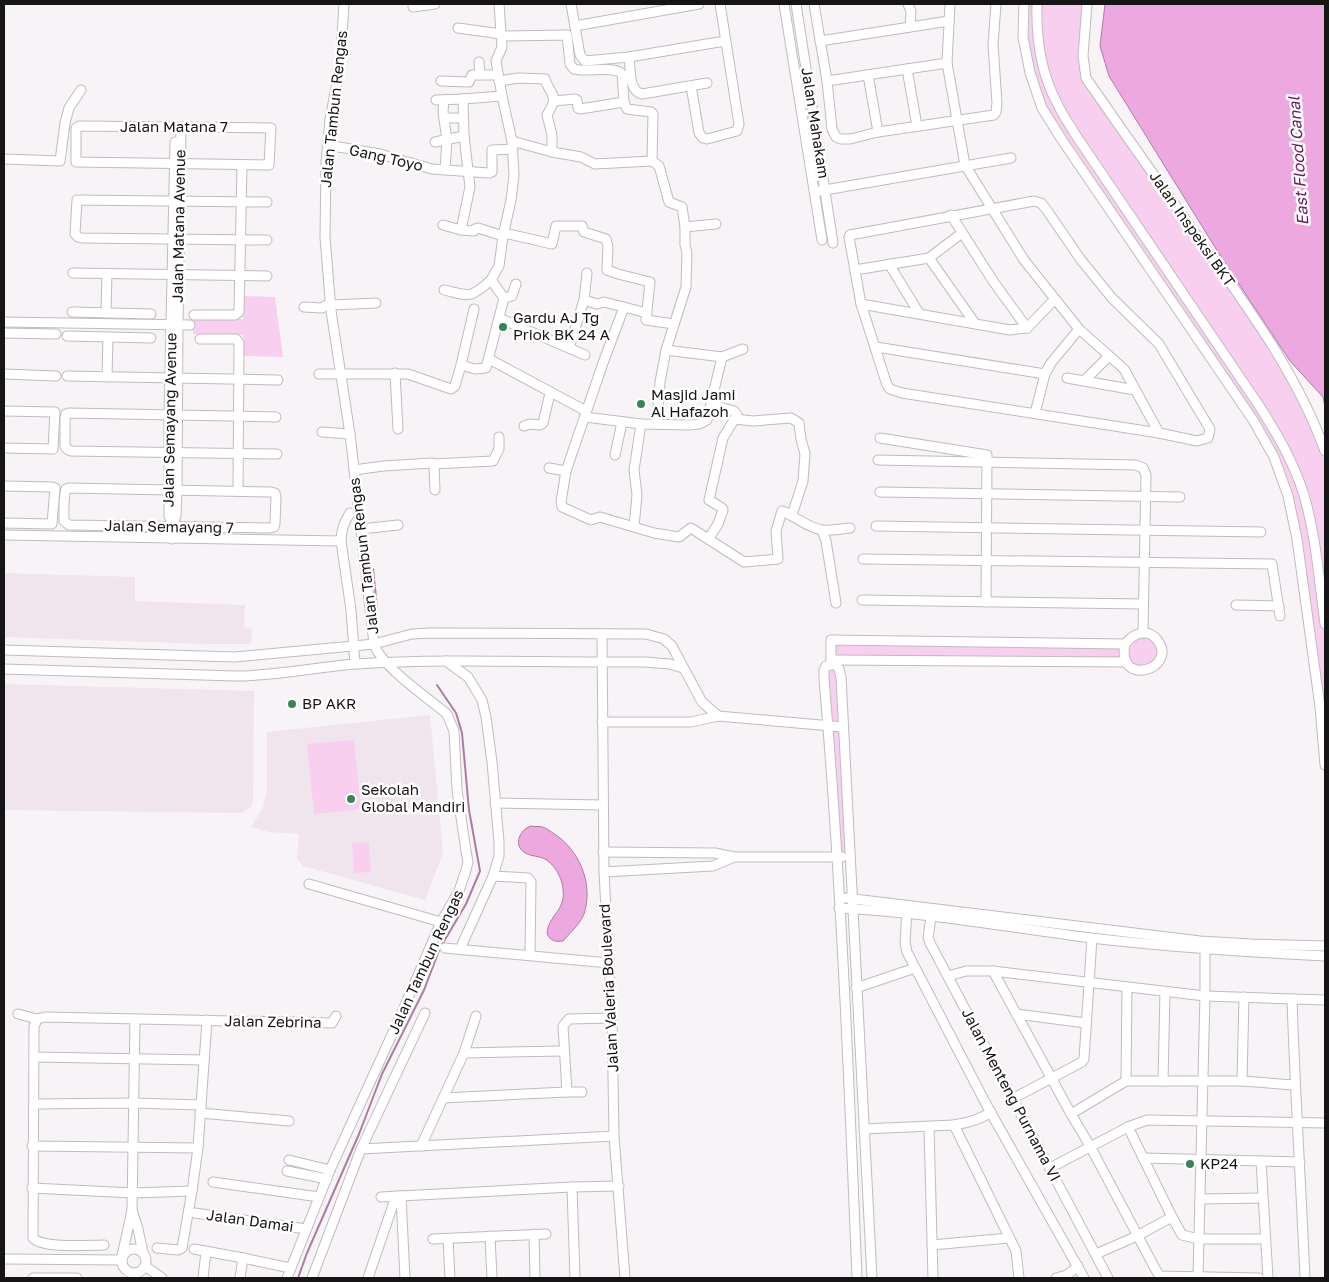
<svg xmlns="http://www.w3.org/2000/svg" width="1329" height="1282" font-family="'Golos Text',sans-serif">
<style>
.built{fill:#f0e4ed}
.green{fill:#f9cff0}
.water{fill:#eea8e0;stroke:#ad7ca3}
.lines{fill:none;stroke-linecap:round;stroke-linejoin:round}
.stream{stroke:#ad7ca3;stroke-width:2}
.minor-casing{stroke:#c0bbbf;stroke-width:11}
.minor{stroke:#fff;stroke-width:9}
.poi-dot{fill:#368555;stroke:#fff;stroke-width:2}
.labels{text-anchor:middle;stroke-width:5;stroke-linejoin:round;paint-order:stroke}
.street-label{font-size:15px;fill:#161516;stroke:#fff}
.poi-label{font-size:15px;fill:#161516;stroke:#fff;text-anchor:start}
.water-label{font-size:16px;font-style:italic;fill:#6c1d61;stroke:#fff}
</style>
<rect width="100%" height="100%" fill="#f8f3f7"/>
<!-- built -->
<g class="built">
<path d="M4,573L135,577V601L245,605L244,627L252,629L251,644H205L4,637Z"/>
<path d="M4,684L254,691L253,801L250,808L241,813L4,810Z"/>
<path d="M430,715L443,853L425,900L303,866L297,858L299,834L269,832L251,827L263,808L267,791V732Z"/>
</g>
<!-- green -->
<g class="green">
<path d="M1024,4H1088L1086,78L1292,377L1325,451V780L1297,539L1274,457L1062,140L1030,73Z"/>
<path d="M243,296L275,297L283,357L243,356V335L193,334V319H243Z"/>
<path d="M1132,636H1152L1162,652L1143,671L1126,662L831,660V640L1125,644Z"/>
<path d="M826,666L839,669L849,857H836Z"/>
<path d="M354,740L361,809L314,814L307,744Z"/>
<path d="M369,842L371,872L354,873L352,843Z"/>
</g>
<!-- water -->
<g class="water">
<path d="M1105,4H1325V407L1323,397L1290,361L1221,257L1109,76L1100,46Z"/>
<path d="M531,826C535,827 539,826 543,827C546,828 550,831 553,833C579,849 594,884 584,914C580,924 570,933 563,941C555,942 551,941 547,934C548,915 566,911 563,889C562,877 554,863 543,858C537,856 529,856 524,852C513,845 520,829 531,826Z"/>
</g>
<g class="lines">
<!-- stream -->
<g class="stream">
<path d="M373,569L377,607"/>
<path d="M298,1278L307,1253L359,1134L382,1074L424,990L440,948L466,904L480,871L469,810L462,733L456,713L437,685"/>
</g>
<defs>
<g id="minor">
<path d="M571,4L580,55L585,61L629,57L725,41"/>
<path d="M784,4L822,240"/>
<path d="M796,4L833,243"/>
<path d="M814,4L827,81L832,129L836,137L841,139H850L878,132L994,115L996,112L997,103L993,45L996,4"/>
<path d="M908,4L911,11L910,27"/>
<path d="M950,4L947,63L965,165L1024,260L1079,329L1124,369L1159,433"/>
<path d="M1024,4L1023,37L1030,73L1042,108L1062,140L1253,420L1274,457L1288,496L1297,539L1320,707L1325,765"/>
<path d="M1037,4C1036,37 1041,73 1057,103C1062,114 1069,124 1075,134L1260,407C1277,434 1293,461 1303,492C1316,534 1319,580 1325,624"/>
<path d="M1087,4L1083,56L1086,78C1124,133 1163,188 1202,243C1249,309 1297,374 1325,451"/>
<path d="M413,7L435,4"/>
<path d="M575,26L699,4"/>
<path d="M458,28L501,34"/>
<path d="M501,36L567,35L570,64L574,69C586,73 615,65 622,74L624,102L580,109L578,108L577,100L575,99L554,101"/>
<path d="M820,41L949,21"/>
<path d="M629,57C631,68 628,91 642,94L707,83"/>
<path d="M479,62L480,75"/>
<path d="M907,69L917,126"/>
<path d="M868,75L878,132"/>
<path d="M441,81L469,82L472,75H498"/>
<path d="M499,81L519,78L545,79C547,88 556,95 553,103C552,107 549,111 547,115L552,135V152"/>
<path d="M827,81L947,63"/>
<path d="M691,86L699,133L703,138L707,139L737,131L739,124L720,4"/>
<path d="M463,99L502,96"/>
<path d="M436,100L463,99L464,136L470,187L461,230L443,225"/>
<path d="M444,100L443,112L447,140L445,170"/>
<path d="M624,102L627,109L651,112L653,114L652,161"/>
<path d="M444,118H463"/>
<path d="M79,126L271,128L269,165L76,162V128Z"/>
<path d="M512,141L552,152L581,157L595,164L652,161L659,166L669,202L682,207L685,227V245L687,253L686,287L666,350L660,382L657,424"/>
<path d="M435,142L464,136"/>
<path d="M327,145L380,154L432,169L489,173L492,172V150L513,149"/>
<path d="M4,159L60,161L65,123L69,108L81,90"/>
<path d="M819,191L1011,158"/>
<path d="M1034,201L1041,203L1046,209L1081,260L1112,298L1159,344L1210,429L1208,438L1197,441L1159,433L902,393L890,389L887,385L861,304L849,237L850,235Z"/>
<path d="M267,202L77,200L75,234L78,237L82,238L267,240"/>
<path d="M951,215L993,281L1027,328"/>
<path d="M685,227L716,224"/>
<path d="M461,230L474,231L475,229L478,228L503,236"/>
<path d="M504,233L552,244L556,226H582L584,232L606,239L608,247L607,270L618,274L650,282L646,320L674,324"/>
<path d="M929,258L974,322"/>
<path d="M889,264L919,313"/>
<path d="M855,270L929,258L962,233"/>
<path d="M73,273L267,276"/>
<path d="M444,290C470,296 470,299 491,280"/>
<path d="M504,298L512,296L516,284"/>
<path d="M584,300L597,304L604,302L647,313"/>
<path d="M861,304L1010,330L1027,328L1055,299"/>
<path d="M331,305L376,303"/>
<path d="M304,307L322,308L331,302"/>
<path d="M624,307L603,363L566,471L561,502L562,507L591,520L600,517L634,527"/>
<path d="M72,312L151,314"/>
<path d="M106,313L107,274"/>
<path d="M194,315H235L239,312L242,165"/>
<path d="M499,318L585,355"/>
<path d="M4,322L190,325"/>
<path d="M4,333L56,334"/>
<path d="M67,336L151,338"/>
<path d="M200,339H236L239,343L238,491"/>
<path d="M876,347L1045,374"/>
<path d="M569,348L584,300L587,273"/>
<path d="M722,357L743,349"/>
<path d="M489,359L586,411"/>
<path d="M461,365L474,309"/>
<path d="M395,373L398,429"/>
<path d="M4,374L56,376"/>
<path d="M319,374H408L451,389L455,386L461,365L475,369L486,368L504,298L491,280L499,266L503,236L511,200L514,175L512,141L502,96L496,61L502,47L499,4"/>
<path d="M67,376L278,380"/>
<path d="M107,377L108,337"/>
<path d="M1067,378L1135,390"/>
<path d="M1084,381L1109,356"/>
<path d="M4,411L55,412L53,449L4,448"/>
<path d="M1035,413L1045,374L1051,363L1079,329"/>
<path d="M276,417L69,413L66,414L65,418V446L67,449L71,451L277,454"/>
<path d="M585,417L641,424L690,425L699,424L707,420L722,357L666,350"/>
<path d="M735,419L753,421L791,418L799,423L801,439L805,454L803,481L792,515"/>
<path d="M641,424L634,470L637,495L634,527L654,533L679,537L691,528L744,562L778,559L776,531L782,511C795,516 808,528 822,530C831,531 841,529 850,528"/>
<path d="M524,426L530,424L540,425L543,423L550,393"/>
<path d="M322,432L350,434"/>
<path d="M880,438L987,455L986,602"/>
<path d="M615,455L622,422"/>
<path d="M878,460L1136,465L1143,468L1146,475L1143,633"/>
<path d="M433,464L493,461L499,449V437"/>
<path d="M549,468L566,471"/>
<path d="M354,470L383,466L432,463L434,466L435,490"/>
<path d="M4,486L52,487L55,488L52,524L4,523"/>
<path d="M69,488L271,492L275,493L276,497L275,524L274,527L270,528L69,525L64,521C64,510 63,499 66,489Z"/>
<path d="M880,492L1180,497"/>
<path d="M350,513C344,522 341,530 341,541L351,610L355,664"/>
<path d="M173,524L169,516V416L175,142"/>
<path d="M876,526L1261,532"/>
<path d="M361,529L398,525"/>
<path d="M822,530L826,541L836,603"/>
<path d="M4,535L341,541"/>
<path d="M709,538L718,524L723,510L722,508L709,500L723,438L737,415L734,411L712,405"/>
<path d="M172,539L173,524L176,516L177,490L178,325L181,127"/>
<path d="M863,559L1272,564L1280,616"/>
<path d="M862,600L1143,604"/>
<path d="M1236,605L1279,606"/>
<path d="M602,634L604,872L612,1018L614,1136L625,1278"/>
<path d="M4,650L235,657L374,644L412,634L431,633L646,634L664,639L672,646L702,702L718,716"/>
<path d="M831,660L1126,662"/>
<path d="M446,661L468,677L482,700L486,717L492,762L499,842V856L493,876L460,949"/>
<path d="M831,664V640L1125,644C1134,633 1148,627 1158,641C1178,669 1116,688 1125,644"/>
<path d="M4,669L235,676C276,676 316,667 356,664C452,658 549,663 645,662L670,664L683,668"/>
<path d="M602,722H691L718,716L843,727"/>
<path d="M495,803L602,805"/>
<path d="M603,852L715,853L734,857H842"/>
<path d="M604,872L713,866L734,857"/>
<path d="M493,876L528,878L531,882L530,955"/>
<path d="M309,884L441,922"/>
<path d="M846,898L1200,941L1251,944L1325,946"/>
<path d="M839,908C923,912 1007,927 1091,938C1169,947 1247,952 1325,956"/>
<path d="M907,909L905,943L907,952L986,1104L1084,1278"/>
<path d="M932,911L928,937L930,943L1108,1278"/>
<path d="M445,948L609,963"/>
<path d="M993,971L1071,1114L1090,1146L1157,1272L1160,1276L1259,1278"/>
<path d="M948,976L966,971H993L1205,996L1325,1000"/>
<path d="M856,988L915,968"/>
<path d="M1292,999C1295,1092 1301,1185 1305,1278"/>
<path d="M18,1014L37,1019"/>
<path d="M1016,1014L1086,1023"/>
<path d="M464,1053L476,1016"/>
<path d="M35,1057L204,1060"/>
<path d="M1126,1081L1127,987"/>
<path d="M1163,1081L1165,992"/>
<path d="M1242,1081L1244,997"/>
<path d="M567,1092H582"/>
<path d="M443,1098L567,1092L563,1026L569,1019L612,1018"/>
<path d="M1012,1099L1082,1062L1084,1059L1092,938"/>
<path d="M34,1104L134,1103L201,1105"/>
<path d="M200,1113L289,1121"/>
<path d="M1071,1114L1126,1081H1242L1294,1085"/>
<path d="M954,1125C967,1123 980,1120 991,1112"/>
<path d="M929,1127L933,1278"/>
<path d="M1128,1127L1172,1217L1182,1235L1199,1239H1265"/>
<path d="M864,1129L954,1125L1016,1251L1019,1278"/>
<path d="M32,1146L198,1148"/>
<path d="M421,1146L464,1053L564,1051"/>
<path d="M361,1149L614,1136"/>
<path d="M1143,1158L1300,1162"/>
<path d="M289,1160L330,1170"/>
<path d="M1261,1161L1268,1278"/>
<path d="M1050,1168L1128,1127L1147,1120L1325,1123"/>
<path d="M287,1171L327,1179"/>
<path d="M213,1182L319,1197"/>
<path d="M572,1187L575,1278"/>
<path d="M32,1188L133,1193L192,1191"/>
<path d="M401,1196L405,1278"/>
<path d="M381,1197L572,1187L619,1186"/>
<path d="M1201,1199L1262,1198"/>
<path d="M132,1210L138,1229L143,1253"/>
<path d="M195,1213L306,1229"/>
<path d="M534,1234L535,1278"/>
<path d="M490,1236L492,1278"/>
<path d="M433,1239L546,1234"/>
<path d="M448,1239L450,1278"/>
<path d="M104,1245C88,1245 43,1249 33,1238L34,1027L37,1019L45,1017L332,1023L336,1016"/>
<path d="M932,1245L1009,1238"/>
<path d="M157,1248L178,1250L182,1248L192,1191L198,1148L207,1020"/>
<path d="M194,1249L243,1258L290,1268"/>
<circle cx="134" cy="1261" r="12"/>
<path d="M1096,1254L1137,1236L1172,1217"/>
<path d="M122,1256L132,1210L135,1019"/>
<path d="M4,1259L121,1260"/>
<path d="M145,1266L162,1278"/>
<path d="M1198,1276L1205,996V950"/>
<path d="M33,1278H77"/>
<path d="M203,1278L206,1252"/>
<path d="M240,1278L243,1258"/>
<path d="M287,1278L330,1170L400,1017L441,922L459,891L466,870L468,862L466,851L457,790L454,731L447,714C428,698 381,666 374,644L350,434L331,311L325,237L326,163L330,119L340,67L344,4"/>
<path d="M312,1278L361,1149L425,1013"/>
<path d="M368,1278L396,1196"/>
<path d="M857,1278C849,1079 841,878 824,679V670L826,666L835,664L839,669L841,677L872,1278"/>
<path d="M1056,1278L1067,1275L1078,1266"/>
</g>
</defs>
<!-- minor casing -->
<use href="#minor" class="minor-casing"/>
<!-- minor -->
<use href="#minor" class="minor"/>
</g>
<!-- markers -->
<g class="poi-dot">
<circle cx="503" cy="327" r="5"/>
<circle cx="641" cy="404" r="5"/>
<circle cx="292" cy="704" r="5"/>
<circle cx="351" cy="799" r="5"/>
<circle cx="1190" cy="1164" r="5"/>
</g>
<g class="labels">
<!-- street labels -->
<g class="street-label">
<text transform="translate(334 109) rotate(-84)" y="5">Jalan Tambun Rengas</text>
<text transform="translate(815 123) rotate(81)" y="5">Jalan Mahakam</text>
<text x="174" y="132">Jalan Matana 7</text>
<text transform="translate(386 158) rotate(13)" y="5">Gang Toyo</text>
<text transform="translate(179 226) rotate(-89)" y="5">Jalan Matana Avenue</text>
<text transform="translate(1192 229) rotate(55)" y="5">Jalan Inspeksi BKT</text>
<text transform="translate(170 420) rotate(-89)" y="5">Jalan Semayang Avenue</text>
<text transform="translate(169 527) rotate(1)" y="5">Jalan Semayang 7</text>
<text transform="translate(364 556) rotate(-97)" y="5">Jalan Tambun Rengas</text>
<text transform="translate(426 962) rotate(-65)" y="5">Jalan Tambun Rengas</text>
<text transform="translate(609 988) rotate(-93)" y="5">Jalan Valeria Boulevard</text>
<text transform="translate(273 1022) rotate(1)" y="5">Jalan Zebrina</text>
<text transform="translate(1011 1095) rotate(62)" y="5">Jalan Menteng Purnama VI</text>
<text transform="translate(250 1221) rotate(8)" y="5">Jalan Damai</text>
</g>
<!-- poi labels -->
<g class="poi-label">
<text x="513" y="323">Gardu AJ Tg<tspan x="513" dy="17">Priok BK 24 A</tspan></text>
<text x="651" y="400">Masjid Jami<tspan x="651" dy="17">Al Hafazoh</tspan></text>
<text x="302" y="709">BP AKR</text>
<text x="361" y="795">Sekolah<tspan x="361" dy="17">Global Mandiri</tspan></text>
<text x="1200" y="1169">KP24</text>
</g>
<!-- water labels -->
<g class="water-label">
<text transform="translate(1298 161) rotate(-94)" y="6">East Flood Canal</text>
</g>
</g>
<!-- border -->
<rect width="1329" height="1282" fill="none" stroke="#161516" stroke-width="10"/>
</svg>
